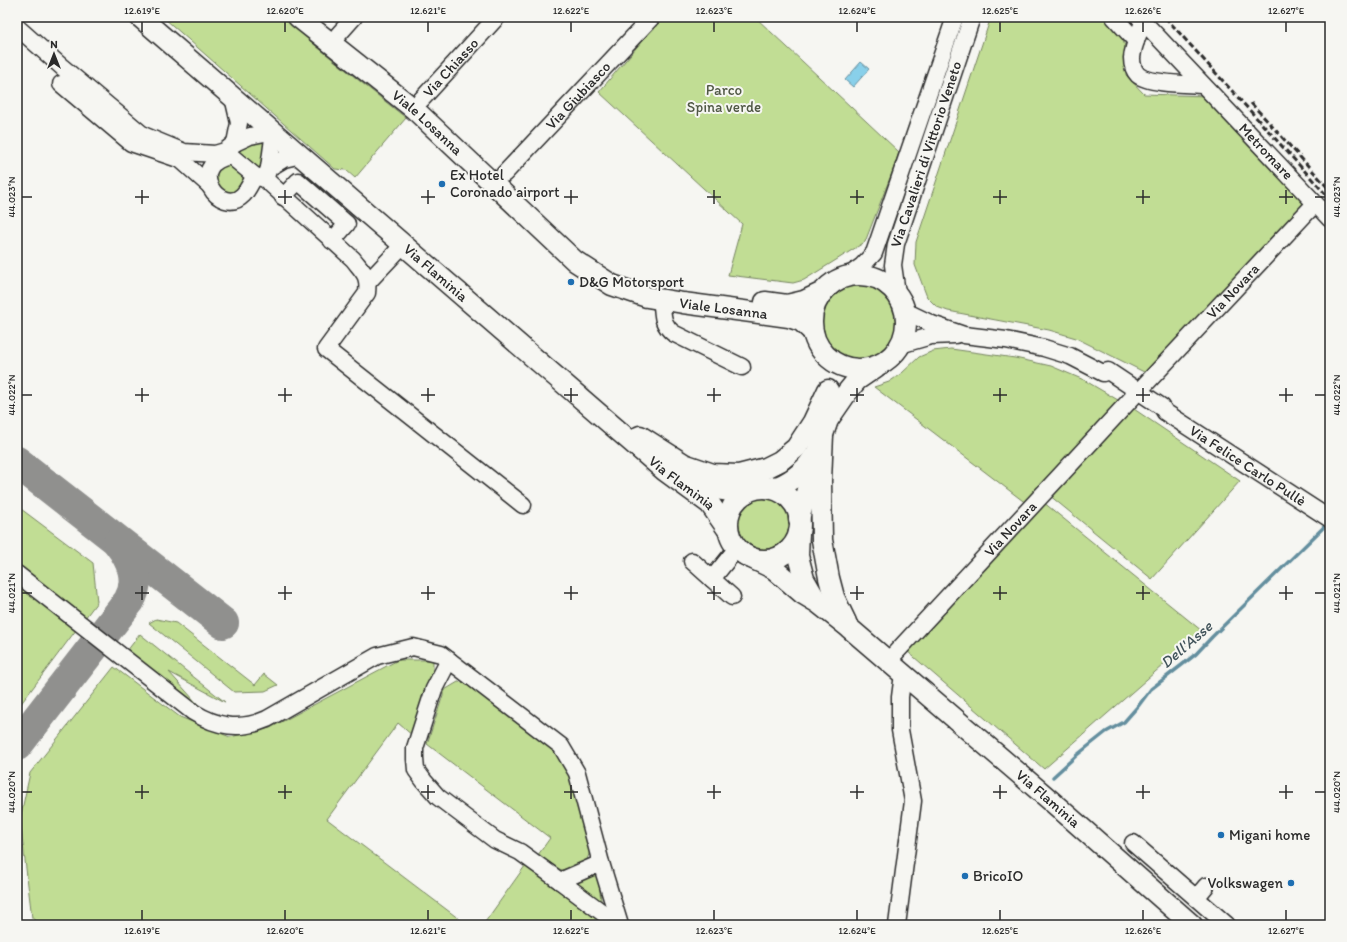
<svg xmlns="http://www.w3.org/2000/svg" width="1347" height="942" font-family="Itim,sans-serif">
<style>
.green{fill:#c1dd94;stroke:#768460}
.water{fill:#89d0ea;stroke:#638e9e}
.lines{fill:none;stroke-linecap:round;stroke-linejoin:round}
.stream{stroke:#638e9e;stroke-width:3.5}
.taxiway{stroke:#90908e;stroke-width:32}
.minor-casing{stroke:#2b2b2b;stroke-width:19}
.major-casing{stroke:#2b2b2b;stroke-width:23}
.minor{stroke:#f6f6f2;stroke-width:16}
.major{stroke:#f6f6f2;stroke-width:20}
.rail{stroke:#2b2b2b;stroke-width:3;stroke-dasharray:6 3;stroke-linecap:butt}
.ticks{fill:none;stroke:#2b2b2b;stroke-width:1.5}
.poi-dot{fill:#1f6fb2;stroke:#f6f6f2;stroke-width:1.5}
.labels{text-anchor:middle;stroke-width:4;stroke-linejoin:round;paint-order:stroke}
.street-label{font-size:15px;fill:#2b2b2b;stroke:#f6f6f2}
.park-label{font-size:15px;fill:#505845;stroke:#f6f6f2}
.poi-label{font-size:15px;fill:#2b2b2b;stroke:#f6f6f2;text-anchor:start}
.water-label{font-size:16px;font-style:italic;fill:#42545b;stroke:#f6f6f2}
.neatline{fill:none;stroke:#2b2b2b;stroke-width:1.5}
.ticks-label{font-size:10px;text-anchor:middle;fill:#2b2b2b}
</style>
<rect width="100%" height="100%" fill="#f6f6f2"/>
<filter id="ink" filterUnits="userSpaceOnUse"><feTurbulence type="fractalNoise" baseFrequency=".025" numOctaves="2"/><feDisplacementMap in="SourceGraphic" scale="8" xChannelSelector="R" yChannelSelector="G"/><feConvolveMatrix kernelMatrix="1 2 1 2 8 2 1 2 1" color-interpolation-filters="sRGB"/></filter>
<g filter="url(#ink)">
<!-- green -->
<g class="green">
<path d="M165,17H283L316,46L406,118L355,178L346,170L335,169L164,18Z"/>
<path d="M662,17H755L899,152L893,170L865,242L804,280L793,283L728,275L742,224L599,92Z"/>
<path d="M991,17H1106L1120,32L1127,52L1126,75L1144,94L1207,96L1307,202L1148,374L1076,338L1049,330L948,311L937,307L927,297L915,265L916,242Z"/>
<path d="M262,137L268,143L260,171L237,153L238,146Z"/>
<path d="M229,164L243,173C244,179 243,183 239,188C227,202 206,178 220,167C222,165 226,165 229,164Z"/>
<circle cx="859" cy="322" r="38"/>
<path d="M951,349L1015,358L1051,366L1084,380L1123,403L1027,504L874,387L889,382L902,373L919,357L933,351Z"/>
<path d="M1131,407L1240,481L1152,579L1049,495Z"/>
<circle cx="764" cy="524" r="27"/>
<path d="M1043,502L1202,631L1044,769L907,651Z"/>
<path d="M17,506L93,563L97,602L17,709Z"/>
<path d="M156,619L176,623L255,685L264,674L278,685L265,691L234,692L149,623Z"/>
<path d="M140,634L225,702L169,672L202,709L127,651Z"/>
<path d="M398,660H433V672L413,736L398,723L327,819L467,925H42L32,918L20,819L30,773L114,667L180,717L230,737L270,728Z"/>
<path d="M458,682L475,684L556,745L574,775L592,846L585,865L561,870L538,855L550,838L427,744L443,695V691Z"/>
<path d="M525,866L604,925H483Z"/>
<path d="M591,873L598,877L602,907L576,890V882Z"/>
</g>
<!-- water -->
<path class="water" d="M861,62L869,69L853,87L845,80Z"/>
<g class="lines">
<!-- stream -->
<path class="stream" d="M1053,777L1077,755L1106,732L1124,722L1139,705L1151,689L1196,654L1212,637L1329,522"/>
<!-- taxiway -->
<g class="taxiway">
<path d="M17,462L223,623"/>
<path d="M17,745L129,601C141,580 132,560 119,543"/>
</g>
<defs>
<g id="minor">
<path d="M1114,17L1136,41"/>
<path id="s1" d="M1139,17L1330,219"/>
<path d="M1143,22C1139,34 1133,45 1132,58C1132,64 1134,71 1138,75C1148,84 1189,84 1203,85"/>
<path d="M17,27L62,67L143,135L184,152L215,154L225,151L235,143L250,136L274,131L269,168L265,179"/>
<path d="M338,35L354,17"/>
<path d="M61,84L131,143L181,160L209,185"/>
<path d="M233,97L239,123L235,143"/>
<path id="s2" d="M421,100L497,17"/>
<path d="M225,151L255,176L265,179L353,259C364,273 369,275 367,293L326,349L523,505"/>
<path d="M231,156C183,165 221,218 243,195C248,190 251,182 255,176"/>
<path d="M269,168L284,159L301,155"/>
<path id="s3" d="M504,174L652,17"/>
<path d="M283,197L298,181L347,224L332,241"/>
<path d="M847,277L862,266L874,253L955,17"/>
<path d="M368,282L403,245"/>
<path id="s4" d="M897,293L893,265L896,244L972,17"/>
<path d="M661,299C664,314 660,322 673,333L742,367"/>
<path id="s5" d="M905,311L932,324L964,335L1006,340L1044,348L1070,356L1103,373L1108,371L1162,407L1165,412L1330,519"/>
<path d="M900,345L931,336L955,335"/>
<path id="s6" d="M1139,391L1311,208"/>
<path d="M692,561L732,597"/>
<path d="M17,574L193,712C217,727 240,731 267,719L377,656L413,647L441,654L561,746L577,773L601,863L620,925"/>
<path d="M712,579L737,548"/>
<path d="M449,660L434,689L415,748V759L416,770L424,781L438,797L495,840L520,852L560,881L601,863"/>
<path id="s7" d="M888,661L1133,397"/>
<path d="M1133,843L1227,925"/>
<path d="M560,881L619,925"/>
<path d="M1196,898L1206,886"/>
<path d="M897,925L913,801L900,730V697L903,674"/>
</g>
<g id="major">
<path id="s8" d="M140,17L665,471L710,504L728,530"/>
<path id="s9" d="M298,17L414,109L575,261L612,285L647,297L683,303L789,317L801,321L813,332"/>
<circle cx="859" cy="322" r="47"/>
<path d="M765,302L787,305L804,301L823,292"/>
<path d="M823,434L821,481L822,540L829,578L834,597L846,622"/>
<path d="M640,436L684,464L713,474L739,475L766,468L780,461L796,448L813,422L828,390"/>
<path d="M689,482L701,487L746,493"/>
<path d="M766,488C770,487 775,487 779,486C792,481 808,468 814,456"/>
<circle cx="764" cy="524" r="36"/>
<path d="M799,519L818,449L828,420L848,391L857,380L876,367"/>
<path d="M799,532L798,556L804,579L816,600"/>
<path id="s10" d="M745,555L774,569L803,594L818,603L847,626L1050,800L1192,925"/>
</g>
</defs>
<!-- minor casing -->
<use href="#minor" class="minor-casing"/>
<!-- major casing -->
<use href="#major" class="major-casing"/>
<!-- minor -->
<use href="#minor" class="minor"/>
<!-- major -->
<use href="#major" class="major"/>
<!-- rail -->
<g class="rail">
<path d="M1165,17L1330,199"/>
<path d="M1251,103L1330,190"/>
</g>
</g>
</g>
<!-- ticks -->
<path class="ticks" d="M142,22V32M285,22V32M428,22V32M571,22V32M714,22V32M857,22V32M1000,22V32M1143,22V32M1286,22V32M142,190V204M285,190V204M428,190V204M571,190V204M714,190V204M857,190V204M1000,190V204M1143,190V204M1286,190V204M22,197H32M135,197H149M278,197H292M421,197H435M564,197H578M707,197H721M850,197H864M993,197H1007M1136,197H1150M1279,197H1293M1315,197H1325M142,388V402M285,388V402M428,388V402M571,388V402M714,388V402M857,388V402M1000,388V402M1143,388V402M1286,388V402M22,395H32M135,395H149M278,395H292M421,395H435M564,395H578M707,395H721M850,395H864M993,395H1007M1136,395H1150M1279,395H1293M1315,395H1325M142,586V600M285,586V600M428,586V600M571,586V600M714,586V600M857,586V600M1000,586V600M1143,586V600M1286,586V600M22,593H32M135,593H149M278,593H292M421,593H435M564,593H578M707,593H721M850,593H864M993,593H1007M1136,593H1150M1279,593H1293M1315,593H1325M142,785V799M285,785V799M428,785V799M571,785V799M714,785V799M857,785V799M1000,785V799M1143,785V799M1286,785V799M22,792H32M135,792H149M278,792H292M421,792H435M564,792H578M707,792H721M850,792H864M993,792H1007M1136,792H1150M1279,792H1293M1315,792H1325M142,910V920M285,910V920M428,910V920M571,910V920M714,910V920M857,910V920M1000,910V920M1143,910V920M1286,910V920"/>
<!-- markers -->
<g class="poi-dot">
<circle cx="442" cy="184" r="4"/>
<circle cx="571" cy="282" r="4"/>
<circle cx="1221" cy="835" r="4"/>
<circle cx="965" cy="876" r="4"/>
<circle cx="1291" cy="883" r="4"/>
</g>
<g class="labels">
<!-- street labels -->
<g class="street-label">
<text dy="5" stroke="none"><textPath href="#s2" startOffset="44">Via Chiasso</textPath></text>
<text dy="5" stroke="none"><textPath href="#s3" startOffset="108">Via Giubiasco</textPath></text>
<text dy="5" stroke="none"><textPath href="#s9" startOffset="167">Viale Losanna</textPath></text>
<text dy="5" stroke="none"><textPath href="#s1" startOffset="185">Metromare</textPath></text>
<text dy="5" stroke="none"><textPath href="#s4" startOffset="144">Via Cavalieri di Vittorio Veneto</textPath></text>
<text dy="5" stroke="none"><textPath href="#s8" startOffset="391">Via Flaminia</textPath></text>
<text dy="5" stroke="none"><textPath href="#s6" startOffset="137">Via Novara</textPath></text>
<text dy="5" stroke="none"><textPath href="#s9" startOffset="528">Viale Losanna</textPath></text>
<text dy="5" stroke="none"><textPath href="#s5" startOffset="384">Via Felice Carlo Pullè</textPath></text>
<text dy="5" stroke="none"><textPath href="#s8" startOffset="715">Via Flaminia</textPath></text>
<text dy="5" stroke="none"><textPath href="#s7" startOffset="180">Via Novara</textPath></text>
<text dy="5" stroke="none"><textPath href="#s10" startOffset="390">Via Flaminia</textPath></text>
</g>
<!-- park labels -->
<g class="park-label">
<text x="724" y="95">Parco<tspan x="724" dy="17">Spina verde</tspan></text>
</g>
<!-- poi labels -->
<g class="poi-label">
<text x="450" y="180">Ex Hotel<tspan x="450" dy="17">Coronado airport</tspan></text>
<text x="579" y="287">D&amp;G Motorsport</text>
<text x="1229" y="840">Migani home</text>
<text x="973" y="881">BricoIO</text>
<text x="1283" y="888" text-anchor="end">Volkswagen</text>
</g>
<!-- water labels -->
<g class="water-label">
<text transform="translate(1186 644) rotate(-41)" y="6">Dell'Asse</text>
</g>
</g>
<!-- margin -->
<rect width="1347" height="942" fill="none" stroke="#f6f6f2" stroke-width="44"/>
<!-- north arrow -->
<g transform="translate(54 54)" stroke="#f6f6f2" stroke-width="3" paint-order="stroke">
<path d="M0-3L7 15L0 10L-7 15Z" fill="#2b2b2b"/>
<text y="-6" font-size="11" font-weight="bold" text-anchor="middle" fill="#2b2b2b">N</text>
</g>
<rect x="22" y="22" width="1303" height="898" class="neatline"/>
<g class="ticks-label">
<text x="142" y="14">12.619°E</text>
<text x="285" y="14">12.620°E</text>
<text x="428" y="14">12.621°E</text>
<text x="571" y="14">12.622°E</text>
<text x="714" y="14">12.623°E</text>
<text x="857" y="14">12.624°E</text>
<text x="1000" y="14">12.625°E</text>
<text x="1143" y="14">12.626°E</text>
<text x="1286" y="14">12.627°E</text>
<text transform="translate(11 197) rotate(-90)" y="4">44.023°N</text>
<text transform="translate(1336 197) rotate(-90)" y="4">44.023°N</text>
<text transform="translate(11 395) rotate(-90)" y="4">44.022°N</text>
<text transform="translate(1336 395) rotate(-90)" y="4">44.022°N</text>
<text transform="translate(11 593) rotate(-90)" y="4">44.021°N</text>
<text transform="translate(1336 593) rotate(-90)" y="4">44.021°N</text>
<text transform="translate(11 792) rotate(-90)" y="4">44.020°N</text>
<text transform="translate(1336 792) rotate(-90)" y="4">44.020°N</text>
<text x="142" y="934">12.619°E</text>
<text x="285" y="934">12.620°E</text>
<text x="428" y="934">12.621°E</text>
<text x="571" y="934">12.622°E</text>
<text x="714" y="934">12.623°E</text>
<text x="857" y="934">12.624°E</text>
<text x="1000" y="934">12.625°E</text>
<text x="1143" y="934">12.626°E</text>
<text x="1286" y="934">12.627°E</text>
</g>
</svg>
